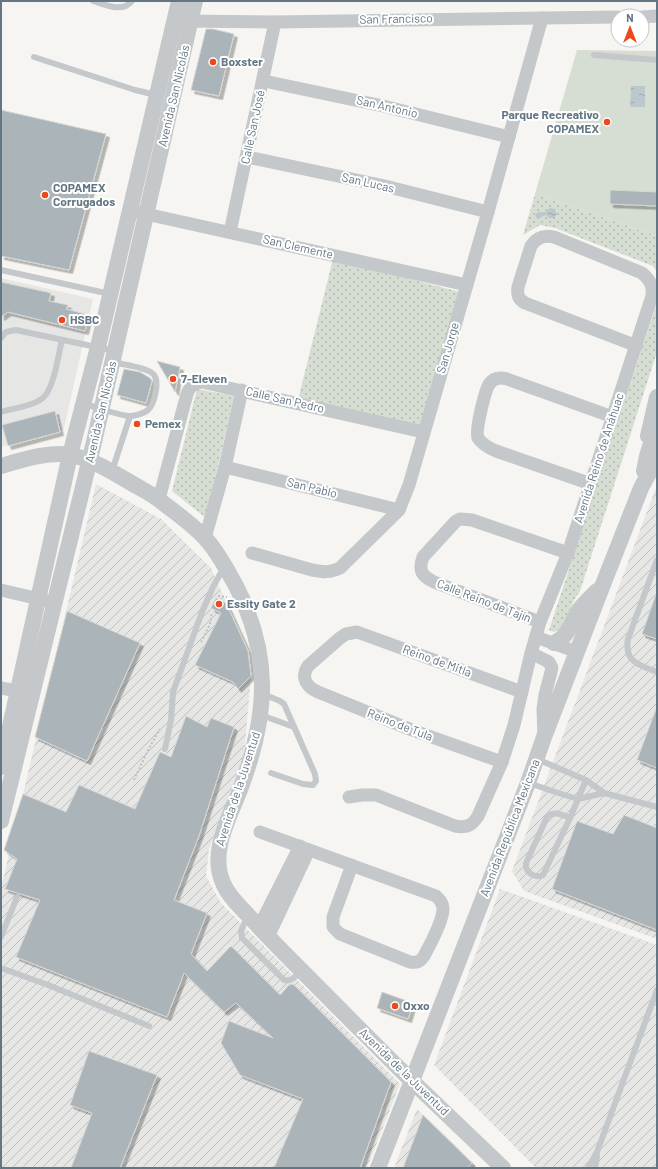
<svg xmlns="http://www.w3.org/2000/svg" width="658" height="1169" font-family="Barlow,sans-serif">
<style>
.built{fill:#e6e7e5}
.industrial{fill:url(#industrial-furrows)}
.grass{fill:#d6ddd2}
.park{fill:url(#park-dots)}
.water{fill:url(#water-ripples)}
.building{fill:#abb4b9;stroke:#d7d7d4;filter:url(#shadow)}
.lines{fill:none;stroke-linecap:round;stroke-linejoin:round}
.path{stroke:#bec0c2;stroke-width:2;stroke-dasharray:2 2;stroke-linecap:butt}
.service{stroke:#c4c8cb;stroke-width:6}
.minor{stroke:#c4c8cb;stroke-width:13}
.tertiary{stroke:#c4c8cb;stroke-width:16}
.poi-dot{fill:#ed471a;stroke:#fff;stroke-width:1.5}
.labels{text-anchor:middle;stroke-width:4;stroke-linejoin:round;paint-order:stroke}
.street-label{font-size:12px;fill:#627684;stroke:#fff}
.poi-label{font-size:12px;font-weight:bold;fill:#627684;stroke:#fff;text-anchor:start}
</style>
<defs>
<pattern id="industrial-furrows" width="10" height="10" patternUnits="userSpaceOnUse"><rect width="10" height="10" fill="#e6e7e5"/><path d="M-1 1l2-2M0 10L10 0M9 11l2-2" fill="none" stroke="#bec0bf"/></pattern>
<pattern id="park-dots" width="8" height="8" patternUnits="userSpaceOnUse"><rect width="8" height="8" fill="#d6ddd2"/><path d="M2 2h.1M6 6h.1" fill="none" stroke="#b1b8b0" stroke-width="1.8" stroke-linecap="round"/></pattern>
<pattern id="water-ripples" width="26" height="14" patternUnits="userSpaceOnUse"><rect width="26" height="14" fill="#bbc8cc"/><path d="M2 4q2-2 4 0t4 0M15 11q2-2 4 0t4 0" fill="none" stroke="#9ba7ab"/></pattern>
<filter id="shadow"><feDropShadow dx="3.5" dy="3.5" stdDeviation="0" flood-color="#0004"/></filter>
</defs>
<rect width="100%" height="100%" fill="#f6f5f1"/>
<!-- built -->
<path class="built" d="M1,278L93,299L64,428L60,432L1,447Z"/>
<!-- industrial -->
<g class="industrial">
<path d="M96,484L161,519L211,568L248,651L251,676L244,756L209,849L206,876L221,903L400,1084L367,1168H1V888Z"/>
<path d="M657,485V939L524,891L512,871Z"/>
<path d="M500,889L657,945V1168H536L434,1065Z"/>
<path d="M417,1109L477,1168H394Z"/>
</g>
<!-- grass -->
<path class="grass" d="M577,50L657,51V236L535,194Z"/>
<!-- park -->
<g class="park">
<path d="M535,194L657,236V272L653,266L555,228L540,225L523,235Z"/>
<path d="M333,259L460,292L422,427L298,400Z"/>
<path d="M657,303V352L580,591L574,600L563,627L554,632L549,630Z"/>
<path d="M197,389L234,396L206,518L172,491Z"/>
</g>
<!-- water -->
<g class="water">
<path d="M631,86H645V107H630Z"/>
<path d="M552,208L555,210L557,214L554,218H549L547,215L543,216L540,218H537L535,215L538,212H546L548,209Z"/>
</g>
<!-- building -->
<g class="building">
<path d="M206,29H213L234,34L219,96L191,90Z"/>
<path d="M1,110L106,134L69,270L1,256Z"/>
<path d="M610,190L657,192V206L610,204Z"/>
<path d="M1,282L51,293L49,301L68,305L66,309L89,315L85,331L8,312L1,317Z"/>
<path d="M157,361L180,367L175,392Z"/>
<path d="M124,369L140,372L150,378L152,381L146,403L117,395Z"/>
<path d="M55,411L60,432L8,446L2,425Z"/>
<path d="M656,594L657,595V639L642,634Z"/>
<path d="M216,598L226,603L248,651L251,676L238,689L233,682L195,665L221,613L211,608Z"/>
<path d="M67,611L140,643L87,761L35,737Z"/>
<path d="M656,709H657V768L637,760Z"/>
<path d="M186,716L207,727L211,718L234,727L199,836L174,900L207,913L191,954L207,971L231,946L280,995L289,985L293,984L391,1082L360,1168H274L303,1099L240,1075L221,1043L229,1021L273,1038L236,1003L224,1012L184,973L167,1017L16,957L40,900L5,889L17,859L4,850L23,794L66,812L79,785L135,809L160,752L171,757Z"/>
<path d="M624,815L657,828V930L552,889L577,821L613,834Z"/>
<path d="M382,992L413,1003L408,1019L377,1008Z"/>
<path d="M89,1051L157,1075L120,1168H71L92,1113L70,1105Z"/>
<path d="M423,1115L472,1163L467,1168H403Z"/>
</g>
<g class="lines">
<!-- path -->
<g class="path">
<path d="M218,596L227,597"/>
<path d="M201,642C205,634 213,622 211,613"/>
<path d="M134,780L148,750L160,729"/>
</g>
<!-- service -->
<g class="service">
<path d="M93,1C106,5 122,13 132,1"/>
<path d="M594,55L657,60"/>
<path d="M34,57L135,90L156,95"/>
<path d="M1,270L110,294"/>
<path d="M1,338L6,332L16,330L115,351"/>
<path d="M85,404C96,407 120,416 130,416C136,416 144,413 148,410C154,405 160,382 154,375C148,367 124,365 113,362"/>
<path d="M1,412C14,408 29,407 40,400C54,393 58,355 62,340"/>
<path d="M112,471L130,416"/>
<path d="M657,560L628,639C624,662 639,665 657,672"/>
<path d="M263,694L280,701L284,704L315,774L316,781L313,785L303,784L271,773"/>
<path d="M261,715L294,727"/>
<path d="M165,749L171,720L173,692L202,612L213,587L224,567"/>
<path d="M537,759L586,780L604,793L657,807"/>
<path d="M529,783L558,793L578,799L604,793"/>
<path d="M570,818C562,815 554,810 547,817L526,863C525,872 534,879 543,875L570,818L586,780"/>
<path d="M247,917L241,931L242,938L284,980C292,982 296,976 301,970"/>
<path d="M1,937L17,897"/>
<path d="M1,968L48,985L149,1026"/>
<path d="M588,1168L597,1152L657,990"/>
<path d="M595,1168L597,1156"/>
</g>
<!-- minor -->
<g class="minor">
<path d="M642,17L657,16"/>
<path d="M181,21L275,22L618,17"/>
<path d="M264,81L383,106L509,137"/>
<path d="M247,157L385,186L488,212"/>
<path d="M137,212L467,285"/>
<path d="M230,232L275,22"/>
<path d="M225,467L399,510"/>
<path d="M591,484L496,451C489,448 482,444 478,438C475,431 485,389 490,383C494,378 500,377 507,379L613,417"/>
<path d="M159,499L187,394C190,386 194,383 202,382L423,432"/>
<path d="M205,538L225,467L242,390"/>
<path d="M252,553L312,570C323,572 330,573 340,568L399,510L409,485L488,212L542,18"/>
<path d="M1,590L48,601"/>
<path d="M540,622L434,582C422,576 418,571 423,557L456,521L460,519L472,520L568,553"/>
<path d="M536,637L577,652"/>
<path d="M531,653L549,662L552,668L545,695L543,709L544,736"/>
<path d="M1,688L27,693"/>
<path d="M502,762L412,730L318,692C307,687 300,678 308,666L340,638L346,634L357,632L522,692"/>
<path d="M349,797L362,795H376L455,826C466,828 472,826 478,816L502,762L514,725L531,653L540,622L568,553L652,296C653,285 650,280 642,273L554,237C544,235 537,237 531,246L518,287C517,295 518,299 525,303L637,346"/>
<path d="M260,832L436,896C440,900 443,903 443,909C443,920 430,945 424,956C420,962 417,963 410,962L340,934L333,927V917L352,865"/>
<path d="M259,927L300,846"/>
<path d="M268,937L309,850"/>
</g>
<!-- tertiary -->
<g class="tertiary">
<path d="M648,436L657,397"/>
<path d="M1,466C21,460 49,451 70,455C93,459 114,473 133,484C143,490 154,495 163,503C178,514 193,525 205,538C218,552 226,568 235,584C272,655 268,714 241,787C230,817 209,851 223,883C228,895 238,905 247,914C264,933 282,951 299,968C337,1006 374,1044 413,1082C443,1111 473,1139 503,1168"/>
<path d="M644,471L647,456L657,425"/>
<path d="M554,643C569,636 571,623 579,610C584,603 591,597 597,591"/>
<path d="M1,767L70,455L98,347L179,1"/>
<path d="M1,821L94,442L195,1"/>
<path d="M378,1168L528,783L544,737L602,587L641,488L657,458"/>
</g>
</g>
<!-- markers -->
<g class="poi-dot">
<circle cx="213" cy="62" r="4"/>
<circle cx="607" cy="122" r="4"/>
<circle cx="45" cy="195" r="4"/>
<circle cx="62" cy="320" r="4"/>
<circle cx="173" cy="379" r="4"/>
<circle cx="137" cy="424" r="4"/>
<circle cx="219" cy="604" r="4"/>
<circle cx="395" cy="1006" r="4"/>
</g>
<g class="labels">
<!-- street labels -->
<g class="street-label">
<text transform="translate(396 19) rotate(-1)" y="4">San Francisco</text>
<text transform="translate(174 96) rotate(-77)" y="4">Avenida San Nicolás</text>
<text transform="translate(387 107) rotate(13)" y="4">San Antonio</text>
<text transform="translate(253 127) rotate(-78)" y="4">Calle San José</text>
<text transform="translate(368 183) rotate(13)" y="4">San Lucas</text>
<text transform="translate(298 247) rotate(13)" y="4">San Clemente</text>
<text transform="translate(448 348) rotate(-74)" y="4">San Jorge</text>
<text transform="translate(285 400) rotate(13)" y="4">Calle San Pedro</text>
<text transform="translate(101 412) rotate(-77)" y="4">Avenida San Nicolás</text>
<text transform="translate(599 458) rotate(-72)" y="4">Avenida Reino de Anáhuac</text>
<text transform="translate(312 488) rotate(14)" y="4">San Pablo</text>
<text transform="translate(484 601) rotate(21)" y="4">Calle Reino de Tajín</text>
<text transform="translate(437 661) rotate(20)" y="4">Reino de Mitla</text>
<text transform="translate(400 725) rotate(21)" y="4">Reino de Tula</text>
<text transform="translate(238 789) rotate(-72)" y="4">Avenida de la Juventud</text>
<text transform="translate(510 828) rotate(-69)" y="4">Avenida República Mexicana</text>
<text transform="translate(404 1072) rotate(44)" y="4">Avenida de la Juventud</text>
</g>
<!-- poi labels -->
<g class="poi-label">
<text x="221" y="66">Boxster</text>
<text x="599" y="119" text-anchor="end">Parque Recreativo<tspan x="599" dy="14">COPAMEX</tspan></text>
<text x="53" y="192">COPAMEX<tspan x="53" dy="14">Corrugados</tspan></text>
<text x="70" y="324">HSBC</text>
<text x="181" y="383">7-Eleven</text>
<text x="145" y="428">Pemex</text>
<text x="227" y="608">Essity Gate 2</text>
<text x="403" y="1010">Oxxo</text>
</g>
</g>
<!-- border -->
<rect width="658" height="1169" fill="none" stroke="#627684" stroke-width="4"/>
<!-- north arrow -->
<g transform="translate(630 28)"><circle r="19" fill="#ffffff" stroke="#c0c8ce"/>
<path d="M0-3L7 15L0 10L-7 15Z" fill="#ed471a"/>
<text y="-6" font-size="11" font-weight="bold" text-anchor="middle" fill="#627684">N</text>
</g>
</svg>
